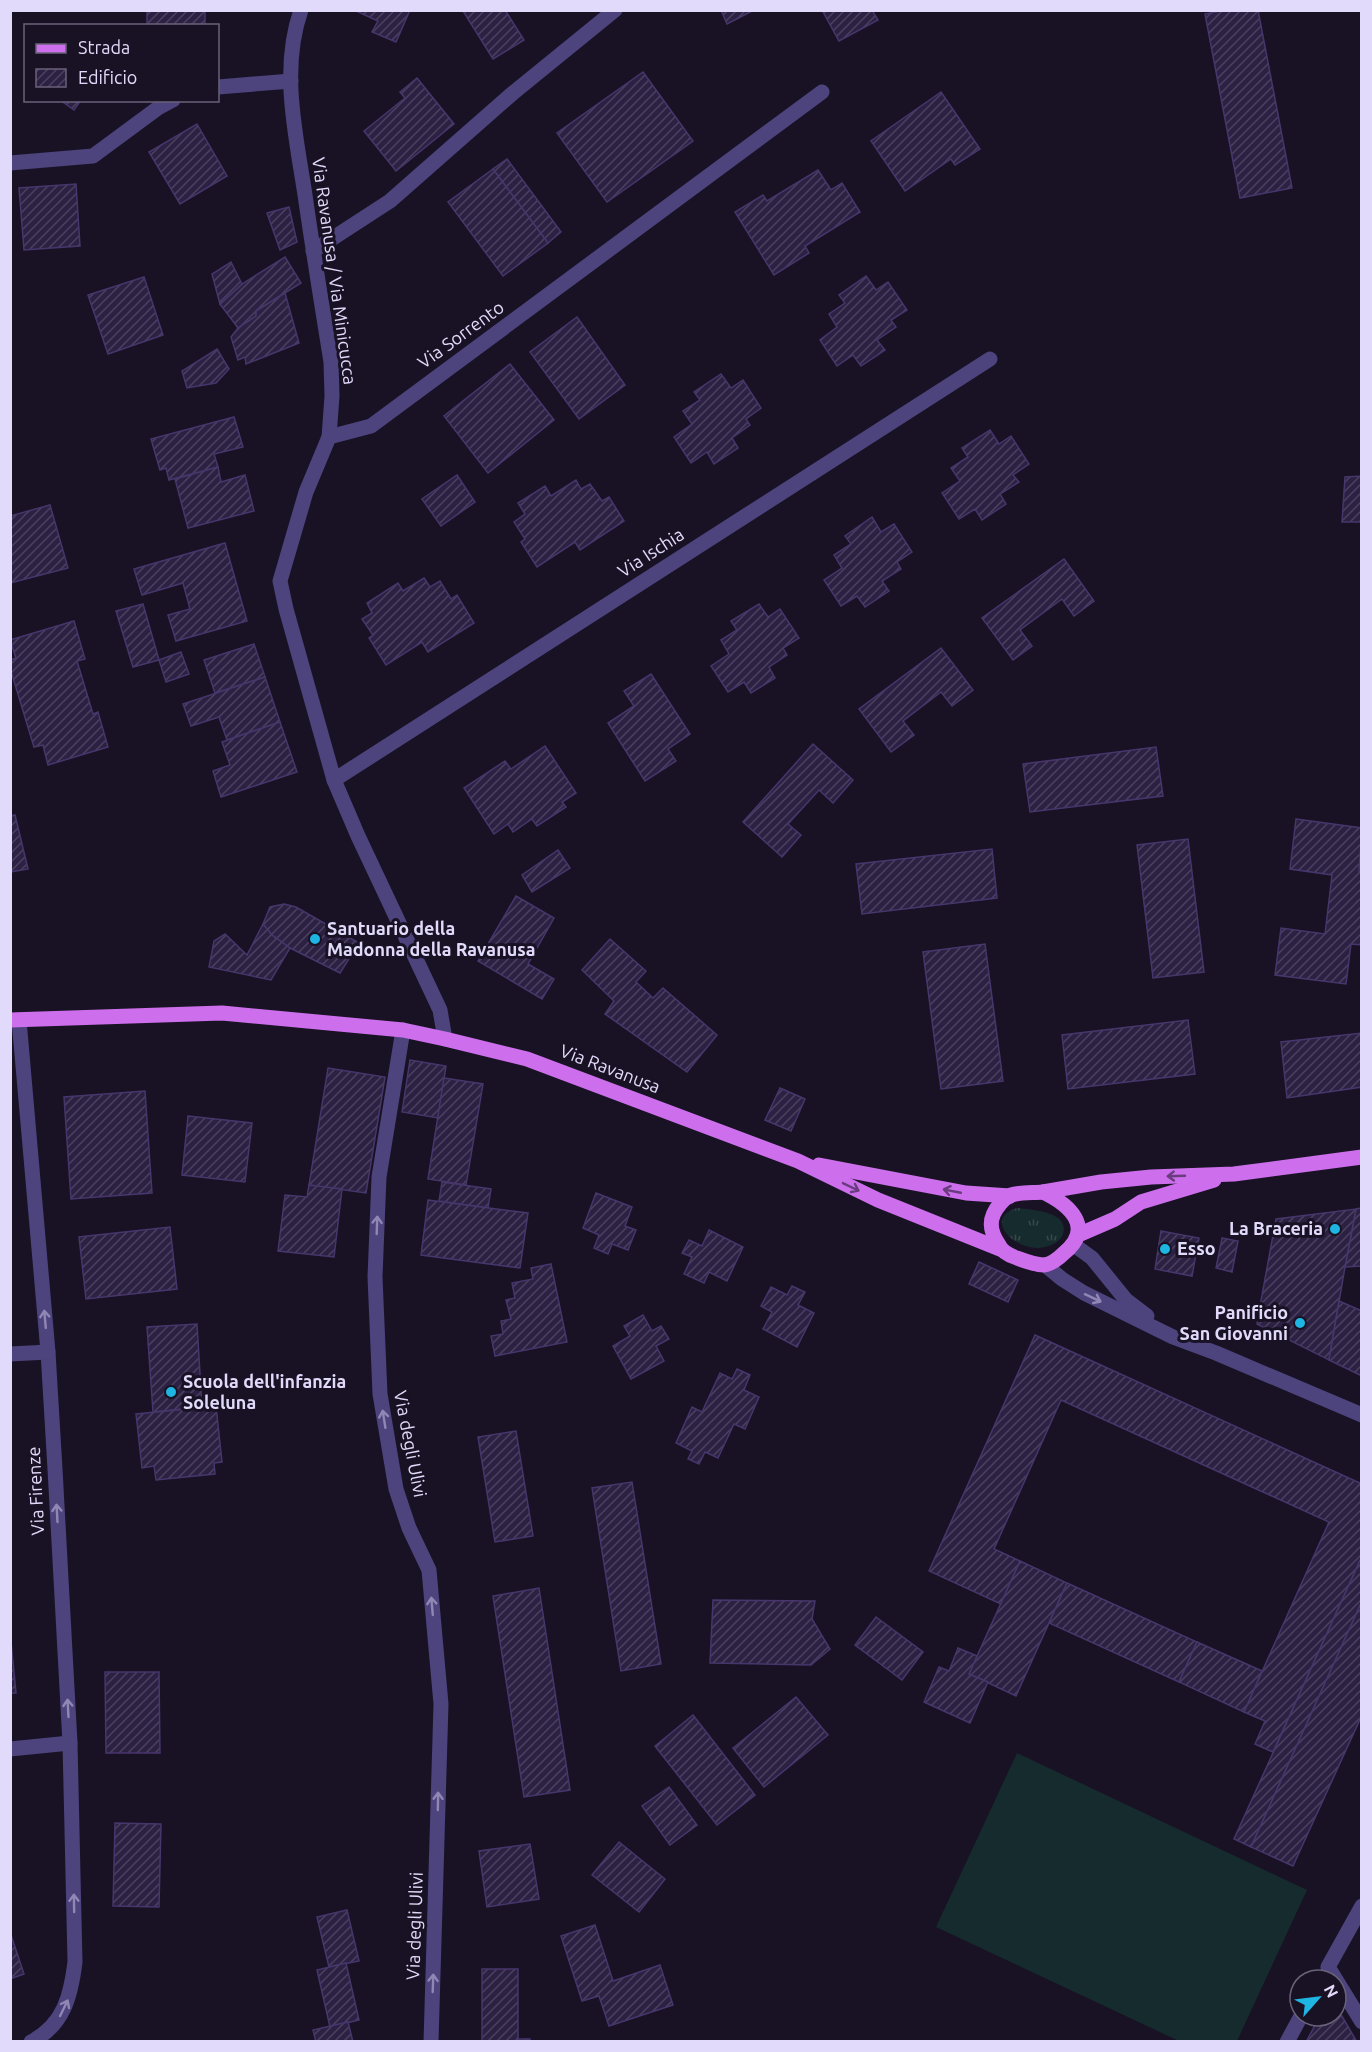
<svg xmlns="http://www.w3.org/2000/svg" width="1372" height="2052" font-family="Ubuntu,sans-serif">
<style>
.grass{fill:url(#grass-tufts)}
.pitch{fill:#162b2d}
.building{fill:url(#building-hatch);stroke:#47366c;stroke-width:1.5}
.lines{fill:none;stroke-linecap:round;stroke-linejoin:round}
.minor{stroke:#4d437d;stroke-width:15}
.major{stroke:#cd6fec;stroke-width:15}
.oneway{stroke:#693c7e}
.oneway2{stroke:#9087b5}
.poi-dot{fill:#1fb5e2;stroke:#181224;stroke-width:2}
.labels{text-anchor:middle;stroke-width:6;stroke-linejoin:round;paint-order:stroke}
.street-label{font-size:18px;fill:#e2dafa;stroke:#181224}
.poi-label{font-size:18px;font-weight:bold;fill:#e2dafa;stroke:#181224;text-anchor:start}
</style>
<defs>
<pattern id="grass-tufts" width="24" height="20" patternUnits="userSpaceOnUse" patternTransform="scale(1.5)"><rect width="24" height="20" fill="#162b2d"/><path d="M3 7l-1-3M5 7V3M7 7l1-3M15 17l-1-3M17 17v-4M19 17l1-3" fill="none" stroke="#38494c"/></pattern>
<pattern id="building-hatch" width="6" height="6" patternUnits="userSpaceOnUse" patternTransform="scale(1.5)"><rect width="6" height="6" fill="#2c2143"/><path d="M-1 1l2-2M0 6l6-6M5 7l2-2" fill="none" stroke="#4a415f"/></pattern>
</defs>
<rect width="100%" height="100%" fill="#181224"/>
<!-- grass -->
<path class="grass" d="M1017,1208C1031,1210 1070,1211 1063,1234C1060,1242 1053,1245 1045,1247C1017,1254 981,1219 1017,1208Z"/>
<!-- pitch -->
<path class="pitch" d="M1017,1753L1307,1890L1237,2041H1179L936,1927Z"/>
<!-- building -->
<g class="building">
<rect x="147" y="10" width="58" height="16"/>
<path d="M354,10H410L396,42L372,32L378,21Z"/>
<path d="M505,10L524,40L493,59L463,11Z"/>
<path d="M721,10H754L727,24Z"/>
<path d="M822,10H877L873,12L878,20L839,41Z"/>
<path d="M1225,10H1258L1292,188L1240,198L1205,14Z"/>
<path d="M643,72L693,141L607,202L557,133Z"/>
<path d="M417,78L454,124L396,171L364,131L405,98L400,92Z"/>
<path d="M941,92L980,149L955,165L951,159L905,191L871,141Z"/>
<path d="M60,100H81L74,110Z"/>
<path d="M197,124L227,176L180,204L149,152Z"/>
<path d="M507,159L561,232L548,243L493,169Z"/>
<path d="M493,169L548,243L503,276L448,202Z"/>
<path d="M818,170L831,190L842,183L860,212L805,246L809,253L774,275L735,212L763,195L767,201Z"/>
<path d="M76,184L80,246L24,250L19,188Z"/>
<path d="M289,207L297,242L280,250L267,213Z"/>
<path d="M285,257L301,283L256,311V316L238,328L220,304L242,284Z"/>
<path d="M231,262L242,284L220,304L212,274Z"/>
<path d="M866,276L876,290L888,282L907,310L891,320L896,327L877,340L885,350L861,366L853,355L837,366L820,340L837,327L829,314L845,303L839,295Z"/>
<path d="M144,277L163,335L108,354L88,295Z"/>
<path d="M285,293L299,343L246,364L245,357L238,360L231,337L238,328L256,316V311Z"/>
<path d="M577,317L625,385L579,419L530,352Z"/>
<path d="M217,349L229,369L216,383L187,388L182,371Z"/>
<path d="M510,364L554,420L488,473L444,416Z"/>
<path d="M721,374L731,388L743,380L761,408L746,419L750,425L732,438L738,448L714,464L707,452L691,463L674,437L692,424L683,411L700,400L694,392Z"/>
<path d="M234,417L243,447L214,454L218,467L169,480L166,468L160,470L151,439Z"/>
<path d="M990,430L999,444L1011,436L1029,464L1013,475L1019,482L1000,494L1006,504L982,520L975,509L959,519L942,493L960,481L951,468L968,457L962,448Z"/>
<path d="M218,467L221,482L245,475L254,511L188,528L175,479Z"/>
<path d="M457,475L475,502L441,526L422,499Z"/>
<path d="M1362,476V522H1342L1345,477Z"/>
<path d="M576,480L581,489L590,484L602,501L609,497L624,521L580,550L575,542L537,567L521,542L525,539L514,522L525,514L518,503L545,486L551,496Z"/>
<path d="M50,505L68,568L10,583V516Z"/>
<path d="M872,517L881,532L894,524L912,552L897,562L901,569L882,581L889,591L865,607L857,596L841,606L824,580L842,568L834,555L851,544L845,536Z"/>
<path d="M225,543L247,621L176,641L168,615L190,609L183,583L142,595L134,569Z"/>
<path d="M1064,559L1094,601L1074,616L1062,599L1020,630L1032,646L1013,660L982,618Z"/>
<path d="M424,578L430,587L440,581L451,599L457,595L474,623L428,652L422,642L386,665L369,638L373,635L362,619L372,613L367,603L398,583L403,591Z"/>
<path d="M143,604L159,660L133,667L116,611Z"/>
<path d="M759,604L768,617L780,609L799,638L783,648L787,655L769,667L775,678L751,693L744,682L728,692L711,666L729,654L721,640L737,630L731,621Z"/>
<path d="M74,621L85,659L77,661L93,714L98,712L108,747L48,765L43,745L34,747L10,668V660L16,658L10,640Z"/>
<path d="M254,644L265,677L215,693L204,660Z"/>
<path d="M941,648L973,690L952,706L941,692L903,721L914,735L891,752L859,709Z"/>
<path d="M181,652L189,674L166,682L159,660Z"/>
<path d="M651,674L690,734L668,749L676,761L645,781L608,723L634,706L624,691Z"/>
<path d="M265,677L280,722L227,740L219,717L191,726L183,704Z"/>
<path d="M280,722L297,772L221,797L213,771L230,765L222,742Z"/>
<path d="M813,744L853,780L833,803L819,790L788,824L801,835L782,857L743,822Z"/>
<path d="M545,746L576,793L562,802L566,807L537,826L532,819L513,832L508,824L494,834L464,788L505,761L511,769Z"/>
<path d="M1156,747L1163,796L1030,812L1023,764Z"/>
<path d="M15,815L28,869L10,872V816Z"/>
<path d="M1296,819L1362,828L1359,872H1362V945L1351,944L1346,984L1275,975L1281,928L1325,934L1332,875L1290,869Z"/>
<path d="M1188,839L1204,972L1153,978L1137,845Z"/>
<path d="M992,849L997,898L862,914L856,864Z"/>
<path d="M558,850L570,868L532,892L522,875Z"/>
<path d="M516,896L554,918L528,964L554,979L542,999L478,961Z"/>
<path d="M284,904L296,907L359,943L340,973L290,948L272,935L263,924L270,907Z"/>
<path d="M263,924L272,935L290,948L271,980L209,967L214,941L225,934L247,955Z"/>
<path d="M610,939L646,971L636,982L653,998L663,988L717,1035L687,1072L605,1014L614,1001L582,970Z"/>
<path d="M985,944L1003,1081L941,1089L923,952Z"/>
<path d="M1188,1020L1195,1074L1068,1089L1062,1035Z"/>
<path d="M1362,1033V1087L1287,1098L1281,1042Z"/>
<path d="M410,1060L446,1066L438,1118L402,1112Z"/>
<path d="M328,1068L385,1077L366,1193L309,1185Z"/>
<path d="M444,1078L483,1084L466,1185L428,1179Z"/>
<path d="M780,1088L805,1099L791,1131L765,1120Z"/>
<path d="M145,1091L152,1193L71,1199L64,1097Z"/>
<path d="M188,1116L252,1123L245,1182L182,1175Z"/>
<path d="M442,1182L491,1189L488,1208L439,1201Z"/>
<path d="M309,1185L342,1189L334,1257L278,1251L285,1195L307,1197Z"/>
<path d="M596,1193L632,1207L625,1226L636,1230L628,1250L612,1244L608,1254L594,1248L599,1235L583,1228Z"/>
<path d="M428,1200L528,1213L520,1268L421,1255Z"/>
<path d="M1362,1208V1266L1345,1267L1356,1209Z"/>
<path d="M1356,1209L1345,1267L1329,1360L1257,1324L1260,1306L1276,1219Z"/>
<path d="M170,1227L177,1289L86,1299L79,1237Z"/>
<path d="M709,1230L743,1247L727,1281L709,1272L704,1283L684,1274L692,1257L682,1253L689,1240L702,1246Z"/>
<path d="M1161,1231L1199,1238L1192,1276L1155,1269Z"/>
<path d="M1222,1238L1238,1241L1232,1272L1216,1268Z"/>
<path d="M979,1262L1018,1280L1008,1302L969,1284Z"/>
<path d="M551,1264L567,1342L495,1356L491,1336L503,1334L501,1321L511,1319L506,1300L515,1298L512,1283L533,1279L531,1268Z"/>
<path d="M792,1286L805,1292L798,1305L814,1313L797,1347L763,1329L772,1312L761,1306L771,1287L787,1295Z"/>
<path d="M1339,1301L1362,1311V1376L1329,1360Z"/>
<path d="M643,1315L652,1331L661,1326L669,1339L656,1346L664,1361L631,1379L613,1346L630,1336L624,1326Z"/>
<path d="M197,1324L202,1407L153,1412L147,1327Z"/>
<path d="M1035,1335L1362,1484V1556L1273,1752L1255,1744L1265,1721L1244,1712L1329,1522L1061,1400L994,1549L1020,1561L1001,1604L929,1571Z"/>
<path d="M737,1369L750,1375L744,1390L759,1397L745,1429L734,1424L718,1458L705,1452L699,1464L688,1459L692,1451L676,1443L692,1407L702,1412L720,1373L732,1379Z"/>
<path d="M216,1406L222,1462L214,1463L215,1474L156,1480L154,1466L142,1468L136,1414Z"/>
<path d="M516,1431L533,1536L495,1542L478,1437Z"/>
<path d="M632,1482L661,1664L621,1671L592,1488Z"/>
<path d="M1362,1556V1601L1251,1847L1234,1839Z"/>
<path d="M1020,1561L1067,1583L1016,1696L969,1674Z"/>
<path d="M1067,1583L1197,1642L1179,1682L1049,1623Z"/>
<path d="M539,1588L570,1790L524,1797L493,1596Z"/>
<path d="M713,1600L815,1601L812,1619L830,1649L811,1665L710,1663Z"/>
<path d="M1362,1601V1715L1293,1866L1251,1847Z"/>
<path d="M876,1617L923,1652L902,1680L855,1645Z"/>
<path d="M10,1631L16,1693H10Z"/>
<path d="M1197,1642L1262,1671L1244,1712L1179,1682Z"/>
<path d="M958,1648L977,1656L969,1674L988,1682L970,1723L924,1702L939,1667L949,1671Z"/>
<path d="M105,1672H159L160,1753H106Z"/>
<path d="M796,1697L828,1735L764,1787L733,1748Z"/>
<path d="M693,1715L755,1795L717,1825L655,1746Z"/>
<path d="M669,1787L697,1825L670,1845L642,1806Z"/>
<path d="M115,1823L161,1824L159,1907L113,1906Z"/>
<path d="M619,1842L665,1879L639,1912L592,1875Z"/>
<path d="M530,1844L539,1899L487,1907L479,1851Z"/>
<path d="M347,1910L359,1961L329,1967L317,1917Z"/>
<path d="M595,1925L613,1981L660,1965L673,2005L609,2026L599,1996L582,2001L561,1936Z"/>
<path d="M10,1932L24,1974L10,1979Z"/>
<path d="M346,1963L359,2020L330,2027L317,1970Z"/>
<path d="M482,1969H518V2039H530V2042H482Z"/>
<path d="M1336,2006L1357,2042H1306L1320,2016H1336Z"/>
<path d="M348,2022L353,2042H316L313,2030Z"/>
</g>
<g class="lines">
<!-- minor -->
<g class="minor">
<path d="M301,10C280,70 296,135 305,195C313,251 322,306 331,362L332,396L329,437L306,492L280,581L286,609L334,780L358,836L440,1010L445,1039"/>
<path d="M218,87L291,81"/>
<path d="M10,163L93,156L158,108L173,100"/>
<path d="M313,251L390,201L513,93L615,10"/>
<path d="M329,437L371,426L822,92"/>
<path d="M334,780L990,359"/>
<path d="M19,1020L48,1352L55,1469L70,1743L75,1962C71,1995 64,2025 31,2042"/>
<path d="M403,1030L379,1177L375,1277L380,1394L396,1489L409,1528L429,1570L441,1704L431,2042"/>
<path d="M1074,1245L1092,1258L1126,1300L1147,1316"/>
<path d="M1045,1265L1062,1279L1084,1293L1173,1337L1216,1353L1362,1415"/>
<path d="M10,1354L48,1352"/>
<path d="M10,1749L70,1743"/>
<path d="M1362,1906L1328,1967L1362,2022"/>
<path d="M1287,2042L1301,2016"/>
</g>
<!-- major -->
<g class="major">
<path d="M10,1020L222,1013L403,1030L445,1039L527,1059L798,1161L878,1200L1000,1249"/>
<path d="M819,1165L966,1193L1010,1196"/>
<path d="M1043,1192L1101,1182L1151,1177L1234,1174L1362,1157"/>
<path d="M1043,1192C1070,1205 1095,1228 1064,1253C1059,1258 1052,1264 1044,1265C1036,1265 1025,1261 1017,1258C1011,1256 1002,1252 999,1245C989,1230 988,1218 1000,1204C1003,1200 1007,1197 1011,1195C1021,1192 1033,1193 1043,1192Z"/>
<path d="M1078,1235L1115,1219L1141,1202L1214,1180"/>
</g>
</g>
<!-- one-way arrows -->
<defs><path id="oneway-shaft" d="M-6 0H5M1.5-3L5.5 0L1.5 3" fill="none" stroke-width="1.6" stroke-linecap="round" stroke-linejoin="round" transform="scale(1.5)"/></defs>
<g class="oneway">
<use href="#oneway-shaft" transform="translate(1176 1176) rotate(178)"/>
<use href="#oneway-shaft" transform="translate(851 1187) rotate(26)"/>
<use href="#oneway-shaft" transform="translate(952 1191) rotate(-169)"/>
</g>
<g class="oneway2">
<use href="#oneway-shaft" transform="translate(377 1225) rotate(-88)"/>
<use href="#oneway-shaft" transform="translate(1093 1298) rotate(25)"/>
<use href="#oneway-shaft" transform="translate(45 1319) rotate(-95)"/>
<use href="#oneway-shaft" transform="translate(384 1419) rotate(-99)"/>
<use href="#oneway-shaft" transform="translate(57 1513) rotate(-93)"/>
<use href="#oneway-shaft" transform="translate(432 1606) rotate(-95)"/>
<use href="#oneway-shaft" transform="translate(68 1708) rotate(-93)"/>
<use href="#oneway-shaft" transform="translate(438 1801) rotate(-89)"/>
<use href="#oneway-shaft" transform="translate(74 1903) rotate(-91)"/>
<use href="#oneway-shaft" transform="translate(433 1983) rotate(-88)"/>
<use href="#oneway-shaft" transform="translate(64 2008) rotate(-64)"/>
</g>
<!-- markers -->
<g class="poi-dot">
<circle cx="315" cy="939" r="6"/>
<circle cx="1335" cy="1229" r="6"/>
<circle cx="1165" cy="1249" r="6"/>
<circle cx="1300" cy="1323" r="6"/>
<circle cx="171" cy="1392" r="6"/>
</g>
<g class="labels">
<!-- street labels -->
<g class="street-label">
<text transform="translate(334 271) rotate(82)" y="6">Via Ravanusa / Via Minicucca</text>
<text transform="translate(461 335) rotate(-36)" y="6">Via Sorrento</text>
<text transform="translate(651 553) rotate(-33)" y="6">Via Ischia</text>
<text transform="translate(610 1069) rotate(21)" y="6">Via Ravanusa</text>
<text transform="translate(410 1444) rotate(79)" y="6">Via degli Ulivi</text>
<text transform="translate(36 1491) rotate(-93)" y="6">Via Firenze</text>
<text transform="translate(415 1926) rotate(-88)" y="6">Via degli Ulivi</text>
</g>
<!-- poi labels -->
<g class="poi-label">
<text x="327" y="935">Santuario della<tspan x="327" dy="21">Madonna della Ravanusa</tspan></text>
<text x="1323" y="1235" text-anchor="end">La Braceria</text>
<text x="1177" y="1255">Esso</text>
<text x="1288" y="1319" text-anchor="end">Panificio<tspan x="1288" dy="21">San Giovanni</tspan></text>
<text x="183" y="1388">Scuola dell'infanzia<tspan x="183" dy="21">Soleluna</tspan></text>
</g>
</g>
<!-- border -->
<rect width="1372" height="2052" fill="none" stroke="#e2dafa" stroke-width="24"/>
<!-- legend -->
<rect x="24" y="24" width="195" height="78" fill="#181224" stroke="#69627a" stroke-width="1.5"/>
<rect x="36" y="44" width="30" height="9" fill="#cd6fec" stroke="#69627a" stroke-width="1.5"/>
<text x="78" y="54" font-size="18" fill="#e2dafa">Strada</text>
<rect x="36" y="69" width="30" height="18" fill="url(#building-hatch)" stroke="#69627a" stroke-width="1.5"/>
<text x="78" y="84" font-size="18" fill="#e2dafa">Edificio</text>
<!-- north arrow -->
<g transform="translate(1318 1998) rotate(62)"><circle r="28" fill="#181224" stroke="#69627a" stroke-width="1.5"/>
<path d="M0-4.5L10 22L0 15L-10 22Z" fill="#1fb5e2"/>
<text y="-9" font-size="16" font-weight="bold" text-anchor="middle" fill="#e2dafa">N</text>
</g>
</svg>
